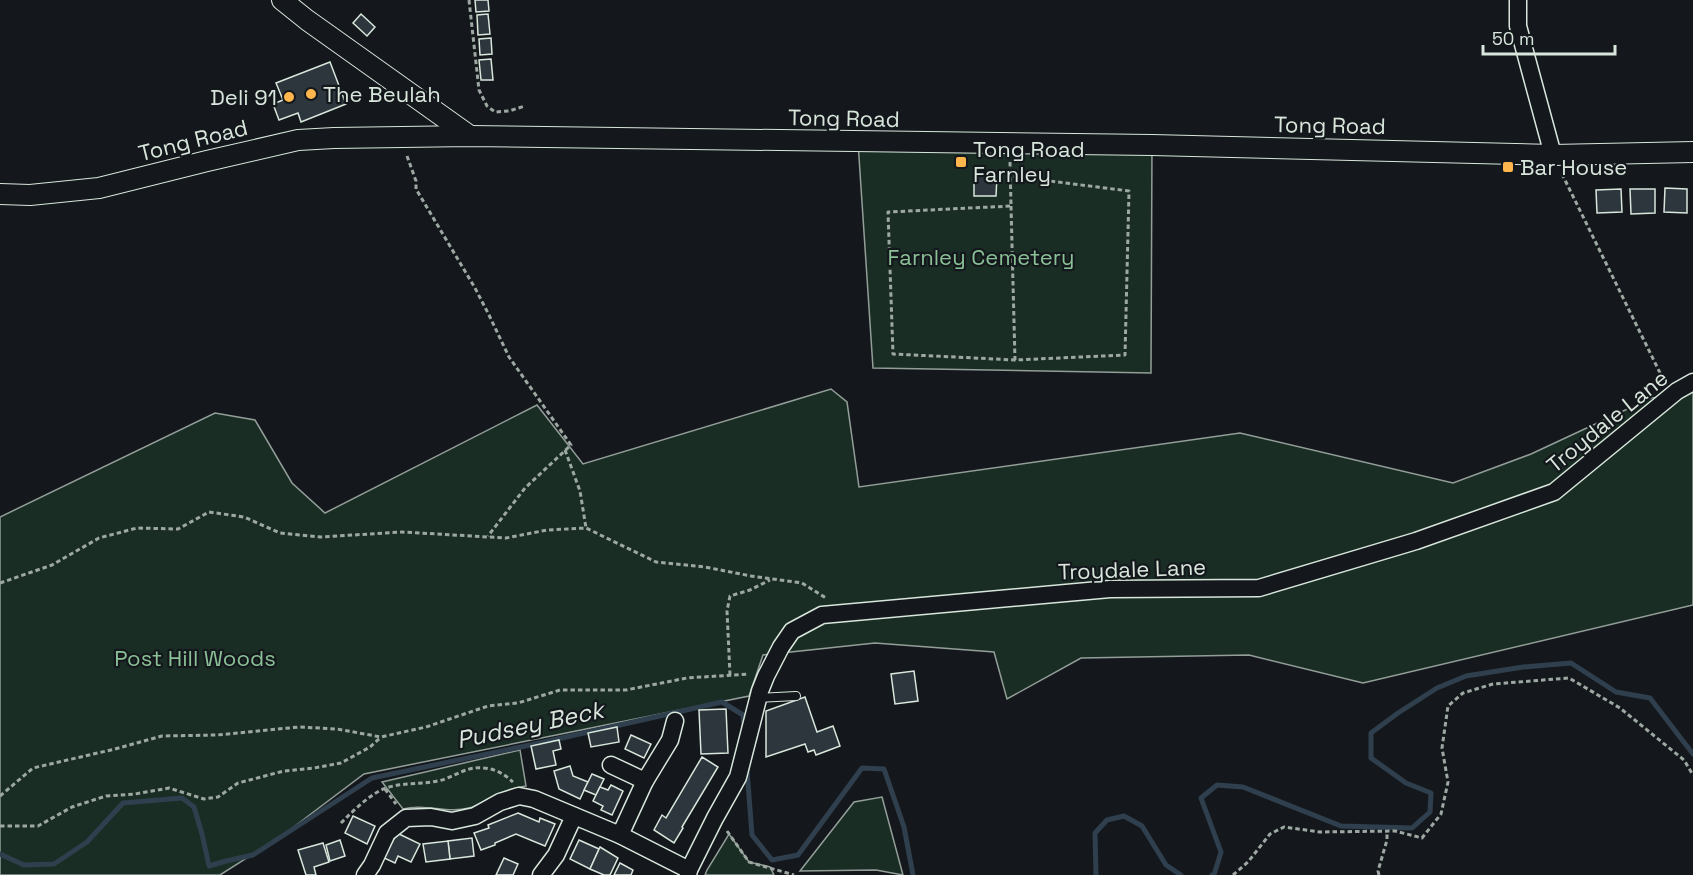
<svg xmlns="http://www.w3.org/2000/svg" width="1693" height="875" font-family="'Space Grotesk',sans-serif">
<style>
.green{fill:#1a2d24;stroke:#939e99;stroke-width:1.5}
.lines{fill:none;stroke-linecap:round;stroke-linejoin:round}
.stream{stroke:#2f3f4d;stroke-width:5}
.building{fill:#2c363c;stroke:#d8e6dc;stroke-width:1.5}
.service-casing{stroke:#d8e6dc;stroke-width:10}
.minor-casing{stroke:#d8e6dc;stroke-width:19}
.tertiary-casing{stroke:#d8e6dc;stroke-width:22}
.path{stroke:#9da8a2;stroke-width:3;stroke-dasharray:4.5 3;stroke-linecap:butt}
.service{stroke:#14181c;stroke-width:8}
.minor{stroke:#14181c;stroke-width:16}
.tertiary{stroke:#14181c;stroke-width:20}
.poi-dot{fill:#ffb74d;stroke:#14181c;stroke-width:2}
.labels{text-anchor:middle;stroke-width:4.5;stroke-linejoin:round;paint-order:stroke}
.poi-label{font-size:22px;fill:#d8e6dc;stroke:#14181c;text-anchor:start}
.street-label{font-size:22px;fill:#d8e6dc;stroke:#14181c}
.park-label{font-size:22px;fill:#8ac095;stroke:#14181c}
.water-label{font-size:24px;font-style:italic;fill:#d8e6dc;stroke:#14181c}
</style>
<rect width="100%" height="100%" fill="#14181c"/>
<!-- green -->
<g class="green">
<path d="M858,142L1152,145L1151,373L873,368Z"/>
<path d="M1693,382V605L1363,683L1249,655L1081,658L1007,699L994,652L875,643L763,655L749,696L364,774L283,835L220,875H0V517L215,413L255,420L292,483L325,513L537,405L583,464L831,389L847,402L859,487L1240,433L1453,483L1531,454L1651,398L1671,396Z"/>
<path d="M520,750L526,786C513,788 502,791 490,798C484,801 476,806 469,808C447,814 425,803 403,809L382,782Z"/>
<path d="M882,797L903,875L876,870L800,871L854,802Z"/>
<path d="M729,834L749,862L770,867L774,875H705L707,870Z"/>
</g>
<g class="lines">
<!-- stream -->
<g class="stream">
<path d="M747,770L752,835L772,860L798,855L862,768L884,769L904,827L913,875"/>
<path d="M0,854L24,865L54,864L87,842L123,803L182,798L194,807L202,834L209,866L226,861L253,855L372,778L535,744L722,702L743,715L744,728"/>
<path d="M1096,875L1095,833L1107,820L1124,816L1142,826L1166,865L1181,875"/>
<path d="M1212,875H1214L1221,852L1201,798L1217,785L1243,787L1341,826L1412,828L1430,812L1431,793L1406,783L1371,758V733L1398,713L1437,688L1466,676L1523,667L1571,663L1616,692L1650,698L1693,754"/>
</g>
</g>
<!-- building -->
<g class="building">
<path d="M475,0H488L489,11L476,12Z"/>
<path d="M361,14L375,27L367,36L353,23Z"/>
<path d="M488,14L490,34L478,35L477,15Z"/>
<path d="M491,38L492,54L480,55L479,39Z"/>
<path d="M491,59L493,80H481L479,60Z"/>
<path d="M330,62L346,104L301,122L298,113L279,120L273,104L283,100L276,83Z"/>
<path d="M974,176H997L996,196H974Z"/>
<path d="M1665,188L1687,189V213L1664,212Z"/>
<path d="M1621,189L1622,212L1597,213L1596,190Z"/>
<path d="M1630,189H1655V213L1631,214Z"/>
<path d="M914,671L918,701L895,704L891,674Z"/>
<path d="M805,697L817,732L833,726L840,746L816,755L814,750L808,752L805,744L766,757V711Z"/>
<path d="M726,709L728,753L701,754L699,710Z"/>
<path d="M617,727L619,742L591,747L588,733Z"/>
<path d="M631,735L651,744L644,758L625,749Z"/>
<path d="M559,740L561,749L553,751L556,765L536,769L531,746Z"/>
<path d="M702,757L718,767L682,827L683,828L674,843L654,830L662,815L666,818Z"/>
<path d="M570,766L573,776L588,782L580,799L559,789L554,771Z"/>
<path d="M592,774L604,779L596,795L584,790Z"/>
<path d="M611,785L623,791L612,815L601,810L603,806L593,801L600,787L608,790Z"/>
<path d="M518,813L539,822L540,818L555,824L545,846L516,834L495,843V845L481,850L474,833L489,828L488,825Z"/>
<path d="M353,816L375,826L367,844L345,833Z"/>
<path d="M397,833L420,844L411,862L398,856L395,863L384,858Z"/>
<path d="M472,838L474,856L450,859L448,841Z"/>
<path d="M340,840L345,856L330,861L326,845Z"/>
<path d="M579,840L599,849L590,869L570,859Z"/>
<path d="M448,841L450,859L426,862L423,844Z"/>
<path d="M323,843L329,862L314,867L316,875H306L298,850Z"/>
<path d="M600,847L618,858L610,875H604L590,869Z"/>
<path d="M504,858L518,864L513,875H496Z"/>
<path d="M620,863L633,870L631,875H614Z"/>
</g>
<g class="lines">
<defs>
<path id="service" d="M759,698L796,696"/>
<g id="minor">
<path d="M1518,0V26L1553,155"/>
<path d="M611,765L645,781"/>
<path d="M620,835L645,781L670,740L675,721"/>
<path d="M365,875L372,865L387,833L406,818L431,817L452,821L475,816L500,802L519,796L534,799L620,835L689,870"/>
<path d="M541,875L556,855L574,816"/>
<path d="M688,875L689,870L715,818L738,777L760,691L766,676L781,647L792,631L822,615L1110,589L1259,588L1416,541L1554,492L1677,391L1693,382"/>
</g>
<g id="tertiary">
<path d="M282,0L307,20L470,136"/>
<path d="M0,194L30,195L99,188L207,161L298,140L334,138L470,136L1152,145L1553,155L1693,152"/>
</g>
</defs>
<!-- service casing -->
<use href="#service" class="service-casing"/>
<!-- minor casing -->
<use href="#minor" class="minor-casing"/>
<!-- tertiary casing -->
<use href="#tertiary" class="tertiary-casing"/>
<!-- path -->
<g class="path">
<path d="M469,0L479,90L487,106L495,112L509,111L525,106"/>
<path d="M407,156L416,181V189L475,288L489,315L509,357L571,445L525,488L488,536"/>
<path d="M1010,162L1011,206L888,212L893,354L1015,360L1125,355L1129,191L1010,176"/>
<path d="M1562,174L1664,381"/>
<path d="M1011,206L1015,360"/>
<path d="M565,450L580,491L586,528"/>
<path d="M0,583L52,565L99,538L137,528L178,529L209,512L244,517L280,533L321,537L402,532L506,538L547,530L586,528L656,562L705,567L751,576L802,583L826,598"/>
<path d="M730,675L727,611L730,596L750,590L770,580"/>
<path d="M385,789L396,804"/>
<path d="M0,796L33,768L115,749L162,736L217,735L299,727L337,729L381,737L426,727L488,706L518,703L560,690H626L687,678L749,674"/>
<path d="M341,823C353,811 366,798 381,790C400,781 424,786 445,779C458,774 469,766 484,768C496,769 504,774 513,782"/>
<path d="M0,826H38L72,807L106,796L135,794L169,788L204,799L218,797L238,783L284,771L314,768L341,763L370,747L381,737"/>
<path d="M727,831L749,862L794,875"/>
<path d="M1233,875L1248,862L1270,834L1284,827L1320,832L1395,831L1422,838L1441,814L1448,782L1442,748L1448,706L1463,693L1493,684L1569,678L1620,708L1684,760L1693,775"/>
<path d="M1379,875L1378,871L1387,840V831"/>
</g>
<!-- service -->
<use href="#service" class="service"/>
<!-- minor -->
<use href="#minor" class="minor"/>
<!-- tertiary -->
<use href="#tertiary" class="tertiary"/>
</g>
<!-- markers -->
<g class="poi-dot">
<circle cx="311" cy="94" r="6"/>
<circle cx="289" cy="97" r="6"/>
<rect x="955" y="156" width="12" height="12" rx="3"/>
<rect x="1502" y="161" width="12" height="12" rx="3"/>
</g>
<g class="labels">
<!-- poi labels -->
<g class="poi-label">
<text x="323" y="102">The Beulah</text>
<text x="277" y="105" text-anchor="end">Deli 91</text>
<text x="973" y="157">Tong Road<tspan x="973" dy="25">Farnley</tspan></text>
<text x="1520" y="175">Bar House</text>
</g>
<!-- street labels -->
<g class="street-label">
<text transform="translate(844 118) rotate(1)" y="8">Tong Road</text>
<text transform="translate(1330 125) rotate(1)" y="8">Tong Road</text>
<text transform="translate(193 140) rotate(-14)" y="8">Tong Road</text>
<text transform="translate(1607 421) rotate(-39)" y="8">Troydale Lane</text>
<text transform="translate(1132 569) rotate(-2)" y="8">Troydale Lane</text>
</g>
<!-- park labels -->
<g class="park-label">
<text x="981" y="265">Farnley Cemetery</text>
<text x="195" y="666">Post Hill Woods</text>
</g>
<!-- water labels -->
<g class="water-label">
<text transform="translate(530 725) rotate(-12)" y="8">Pudsey Beck</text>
</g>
</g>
<!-- scale -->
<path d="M1483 45v9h132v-9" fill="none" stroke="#d8e6dc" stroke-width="3"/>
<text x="1492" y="45" font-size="18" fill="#d8e6dc" stroke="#14181c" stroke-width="4.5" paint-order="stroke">50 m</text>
</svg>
